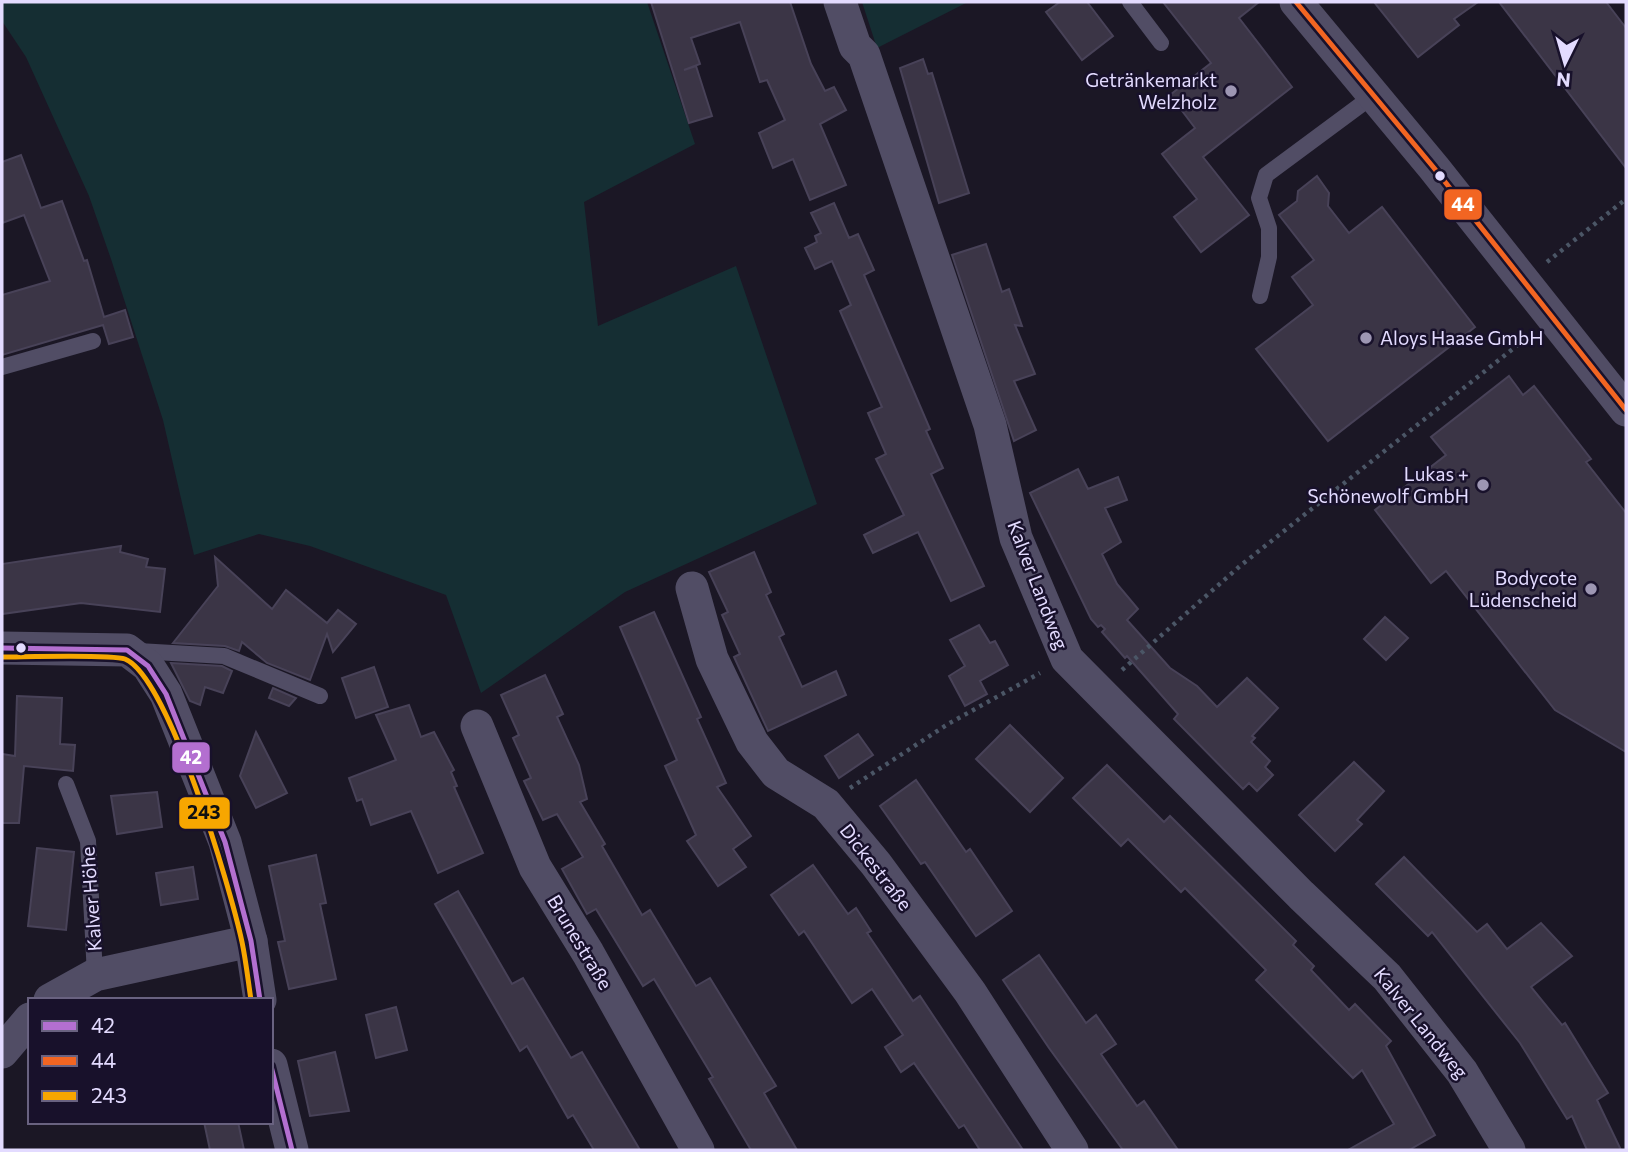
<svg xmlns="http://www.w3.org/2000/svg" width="1628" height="1152" font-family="Commissioner,sans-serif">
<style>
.green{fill:#152e33}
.building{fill:#3b3546;stroke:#484258;stroke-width:2}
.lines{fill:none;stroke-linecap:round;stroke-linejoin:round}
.path{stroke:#4b5666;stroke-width:4.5;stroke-dasharray:3.5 5;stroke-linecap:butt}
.lane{stroke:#514d65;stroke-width:16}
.street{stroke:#514d65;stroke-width:33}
.bus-1-casing{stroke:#18112b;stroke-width:10}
.bus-2-casing{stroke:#18112b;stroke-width:10}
.bus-3-casing{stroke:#18112b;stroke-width:10}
.bus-1{stroke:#b36fd0;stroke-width:5}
.bus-2{stroke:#f26522;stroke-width:5}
.bus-3{stroke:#f7a600;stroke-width:5}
.poi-dot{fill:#9d96b3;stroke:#18112b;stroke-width:2.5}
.bus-dot{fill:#e3dbff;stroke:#18112b;stroke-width:2.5}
.labels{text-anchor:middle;stroke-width:5;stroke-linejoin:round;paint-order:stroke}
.poi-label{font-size:19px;fill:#e3dbff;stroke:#18112b;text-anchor:end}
.street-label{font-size:19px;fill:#e3dbff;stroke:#18112b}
.line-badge{stroke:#18112b;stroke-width:2.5}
.badge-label{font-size:19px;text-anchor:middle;font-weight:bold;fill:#fff}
.pale-badge-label{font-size:19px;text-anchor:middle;font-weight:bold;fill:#111}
</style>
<rect width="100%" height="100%" fill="#1b1725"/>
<!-- green -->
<g class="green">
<path d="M2,2H647L695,144L584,202L598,326L736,266L817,504L625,592L481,693L446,595L310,546L259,534L194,555L163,420L111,259L89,196L26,57L2,21Z"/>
<path d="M862,2H968L877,48Z"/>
</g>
<!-- building -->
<g class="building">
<path d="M651,2H790L811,64L825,91L834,87L846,110L820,124L846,185L810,200L793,159L773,168L759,133L785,120L767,80L760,82L740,22L691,38L700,64L684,70L696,66L712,116L689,123Z"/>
<path d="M1060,2H1087L1113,36L1082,60L1046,12Z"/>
<path d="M1163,2H1259L1239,18L1292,87L1203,157L1249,215L1201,252L1174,217L1197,199L1162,154L1195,128L1170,95L1211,63Z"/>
<path d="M1374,2H1478L1454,19L1459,25L1418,57Z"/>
<path d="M1499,2H1606L1626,28V168Z"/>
<path d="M923,59L928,74L932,73L969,193L939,203L900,68Z"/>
<path d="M21,155L41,208L62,201L84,261L87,260L104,317L125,310L133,337L109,344L103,325L2,355V295L50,281L24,215L2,223V162Z"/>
<path d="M1317,176L1329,193L1328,206L1349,233L1382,207L1475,327L1328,441L1256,349L1313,305L1292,277L1314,260L1279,215L1297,201L1298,191Z"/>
<path d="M834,203L849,238L858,234L874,270L864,275L930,429L926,431L943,468L931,474L984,586L951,601L918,532L873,553L864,535L904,515L876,459L886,454L868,413L882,407L840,311L851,305L832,261L815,269L805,248L817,242L815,236L821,233L811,213Z"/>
<path d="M986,244L1002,292L1009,289L1022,326L1015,325L1035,374L1014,381L1036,430L1014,441L952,255Z"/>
<path d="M1509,376L1523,395L1534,386L1591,459L1586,462L1626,513V752L1555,710L1446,571L1431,583L1375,510L1446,455L1431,437Z"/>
<path d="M1078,469L1088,489L1118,477L1127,500L1105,508L1121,542L1102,554L1117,584L1138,609L1127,620L1170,668L1197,686L1217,707L1247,678L1278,708L1252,736L1255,738L1251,742L1270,761L1265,767L1273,775L1257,791L1249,783L1243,789L1174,719L1178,714L1127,656L1125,658L1102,632L1105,629L1101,625L1098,627L1091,619L1030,493Z"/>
<path d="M121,546L120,552L148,559L146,567L165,569L160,612L81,603L2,614V564Z"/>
<path d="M754,552L771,592L766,595L784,634L779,637L802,687L836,671L846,695L768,731L734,657L740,654L722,615L728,612L709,572Z"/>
<path d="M215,557L272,609L286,590L327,623L338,610L356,624L333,652L327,634L310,680L267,663L242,642L239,651L225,646L173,643L218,586Z"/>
<path d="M654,612L701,717L697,719L726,783L717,787L751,836L733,849L746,867L718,886L687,841L696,835L665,766L677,760L620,627Z"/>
<path d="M1385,617L1408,638L1386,660L1364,639Z"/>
<path d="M979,625L990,643L995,641L1008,665L980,681L987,694L965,706L949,676L965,666L950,640Z"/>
<path d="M171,663L222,666L232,671L223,693L205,687L200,705L190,701Z"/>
<path d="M374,667L388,707L356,718L342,678Z"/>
<path d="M545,675L563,714L557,717L579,765L587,799L580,802L605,844L602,846L642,915L650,910L696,986L710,978L776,1086L764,1093L797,1150H751L709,1079L713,1077L654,979L643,986L596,909L587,914L562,869L583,857L557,814L543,820L524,781L531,778L513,738L519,735L501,695Z"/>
<path d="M273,688L296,698L289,706L269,698Z"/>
<path d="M17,696L62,698L60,744L75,745L73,771L24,766L19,823H2V754L15,756Z"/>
<path d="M409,705L421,737L434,732L454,770L451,772L457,786L454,787L483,853L438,873L411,811L371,825L362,799L357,801L349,778L396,760L376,715Z"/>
<path d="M1010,725L1063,778L1030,812L976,759Z"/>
<path d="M256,732L287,793L256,808L240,776Z"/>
<path d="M858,734L873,755L839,778L825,756Z"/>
<path d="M1354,762L1384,791L1357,820L1362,824L1335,851L1299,815Z"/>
<path d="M1107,765L1164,822L1170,816L1296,941L1293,945L1314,966L1311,970L1349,1010L1355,1004L1391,1041L1386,1046L1435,1135L1409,1150H1348L1394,1124L1362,1070L1353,1078L1256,980L1266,970L1185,888L1181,892L1128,839L1121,846L1073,798Z"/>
<path d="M916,780L966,852L970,849L1012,911L976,936L925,862L921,864L880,806Z"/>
<path d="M157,792L162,827L117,834L111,796Z"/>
<path d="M37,848L74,852L66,930L28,926Z"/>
<path d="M316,855L326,903L320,904L336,979L289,989L278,942L285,941L269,866Z"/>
<path d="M1404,857L1477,932L1487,924L1507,949L1541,923L1572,956L1531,987L1562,1025L1565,1023L1608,1093L1597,1100L1621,1150H1587L1572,1116L1567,1119L1520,1043L1432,932L1428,936L1376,884Z"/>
<path d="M813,865L848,914L856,908L871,931L867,933L913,1001L920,996L1023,1150H980L964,1125L959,1128L914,1063L901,1072L885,1047L903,1035L872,989L852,1003L804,931L799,935L771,895Z"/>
<path d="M193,867L198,899L161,905L156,873Z"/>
<path d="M458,891L512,984L523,978L571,1058L582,1052L640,1150H594L573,1115L568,1118L527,1046L520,1051L435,904Z"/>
<path d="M1039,955L1086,1023L1096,1015L1116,1044L1101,1054L1137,1106L1144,1101L1178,1150H1123L1049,1048L1003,980Z"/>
<path d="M396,1007L407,1050L376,1058L366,1015Z"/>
<path d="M335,1052L349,1111L310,1116L298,1061Z"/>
<path d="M204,1122H238L244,1150H210Z"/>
</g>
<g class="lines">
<!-- path -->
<g class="path">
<path d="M1547,262L1626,199"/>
<path d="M1122,670L1240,566L1529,336"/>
<path d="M850,788L948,724L1040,673"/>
</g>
<!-- lane -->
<g class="lane">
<path d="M1130,2L1161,43"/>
<path d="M1260,296L1269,257V228L1259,198L1266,175L1374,95"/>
<path d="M2,367L93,341"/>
<path d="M138,651L224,656L320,696"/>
<path d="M66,784L88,841L95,975"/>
</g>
<!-- street -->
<g class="street">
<path d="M840,2L855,46L864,55L990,425L1016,538L1067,659L1301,895L1387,977L1462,1072L1509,1150"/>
<path d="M1296,2L1434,168L1626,410"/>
<path d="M692,588L712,659L752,742L776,773L826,804L876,864L970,992L1072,1150"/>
<path d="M2,648L127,650L148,666L166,694L225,842L251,941L260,1000"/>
<path d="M477,726L535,867L588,953L698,1150"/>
<path d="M50,1000L95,975L251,941"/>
<path d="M2,1052L30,1019"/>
<path d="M271,1065L292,1150"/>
</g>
<defs>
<g id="bus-1">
<path d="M2,648L127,650L148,666L166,694L225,842L251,941L260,1000"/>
<path d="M271,1066L292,1150"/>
</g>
<path id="bus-2" d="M1296,2L1434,168L1626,410"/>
<path id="bus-3" d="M2,657C23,657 111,654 125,659C169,677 231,891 242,942C246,961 248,980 251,1000"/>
</defs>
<!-- bus-1 casing -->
<use href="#bus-1" class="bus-1-casing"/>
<!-- bus-2 casing -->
<use href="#bus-2" class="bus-2-casing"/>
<!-- bus-3 casing -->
<use href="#bus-3" class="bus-3-casing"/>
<!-- bus-1 -->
<use href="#bus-1" class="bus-1"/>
<!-- bus-2 -->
<use href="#bus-2" class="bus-2"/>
<!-- bus-3 -->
<use href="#bus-3" class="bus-3"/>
</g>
<!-- markers -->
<g class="poi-dot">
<circle cx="1231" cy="91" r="7"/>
<circle cx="1366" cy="338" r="7"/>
<circle cx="1483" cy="485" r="7"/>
<circle cx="1591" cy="589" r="7"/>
</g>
<g class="bus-dot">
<circle cx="1440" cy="176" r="6"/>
<circle cx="21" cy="648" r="6"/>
</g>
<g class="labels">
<!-- poi labels -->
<g class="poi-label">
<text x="1217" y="87">Getränkemarkt<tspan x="1217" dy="22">Welzholz</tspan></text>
<text x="1380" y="345" text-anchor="start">Aloys Haase GmbH</text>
<text x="1469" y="481">Lukas +<tspan x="1469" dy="22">Schönewolf GmbH</tspan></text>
<text x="1577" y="585">Bodycote<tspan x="1577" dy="22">Lüdenscheid</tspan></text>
</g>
<!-- street labels -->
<g class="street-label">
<text transform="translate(1038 585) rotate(69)" y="7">Kalver Landweg</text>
<text transform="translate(876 867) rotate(52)" y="7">Dickestraße</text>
<text transform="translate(91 899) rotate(-94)" y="7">Kalver Höhe</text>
<text transform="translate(580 942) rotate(59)" y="7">Brunestraße</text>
<text transform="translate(1421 1023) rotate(51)" y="7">Kalver Landweg</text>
</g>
</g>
<g class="line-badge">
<rect x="1443" y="188" width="40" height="33" rx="7" fill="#f26522"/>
<rect x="171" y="741" width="40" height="33" rx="7" fill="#b36fd0"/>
<rect x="178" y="796" width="53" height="34" rx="7" fill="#f7a600"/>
</g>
<g class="badge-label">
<text x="1463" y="211">44</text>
<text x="191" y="764">42</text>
</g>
<g class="pale-badge-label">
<text x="204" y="819">243</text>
</g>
<!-- border -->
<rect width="1628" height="1152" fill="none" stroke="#e3dbff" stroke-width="7"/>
<!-- legend -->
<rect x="28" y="998" width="245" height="126" fill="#18112b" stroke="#696280" stroke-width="2"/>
<rect x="42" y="1021" width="35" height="10" fill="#b36fd0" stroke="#696280" stroke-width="2"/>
<text x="91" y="1033" font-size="21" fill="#e3dbff">42</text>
<rect x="42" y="1056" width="35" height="10" fill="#f26522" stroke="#696280" stroke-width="2"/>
<text x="91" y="1068" font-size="21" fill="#e3dbff">44</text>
<rect x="42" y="1091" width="35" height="10" fill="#f7a600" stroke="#696280" stroke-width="2"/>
<text x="91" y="1103" font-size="21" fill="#e3dbff">243</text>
<!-- north arrow -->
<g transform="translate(1565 63) rotate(185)" stroke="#18112b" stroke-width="5" paint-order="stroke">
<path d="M0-5L12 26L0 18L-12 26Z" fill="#e3dbff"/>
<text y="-10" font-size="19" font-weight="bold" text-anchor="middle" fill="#e3dbff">N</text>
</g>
</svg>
